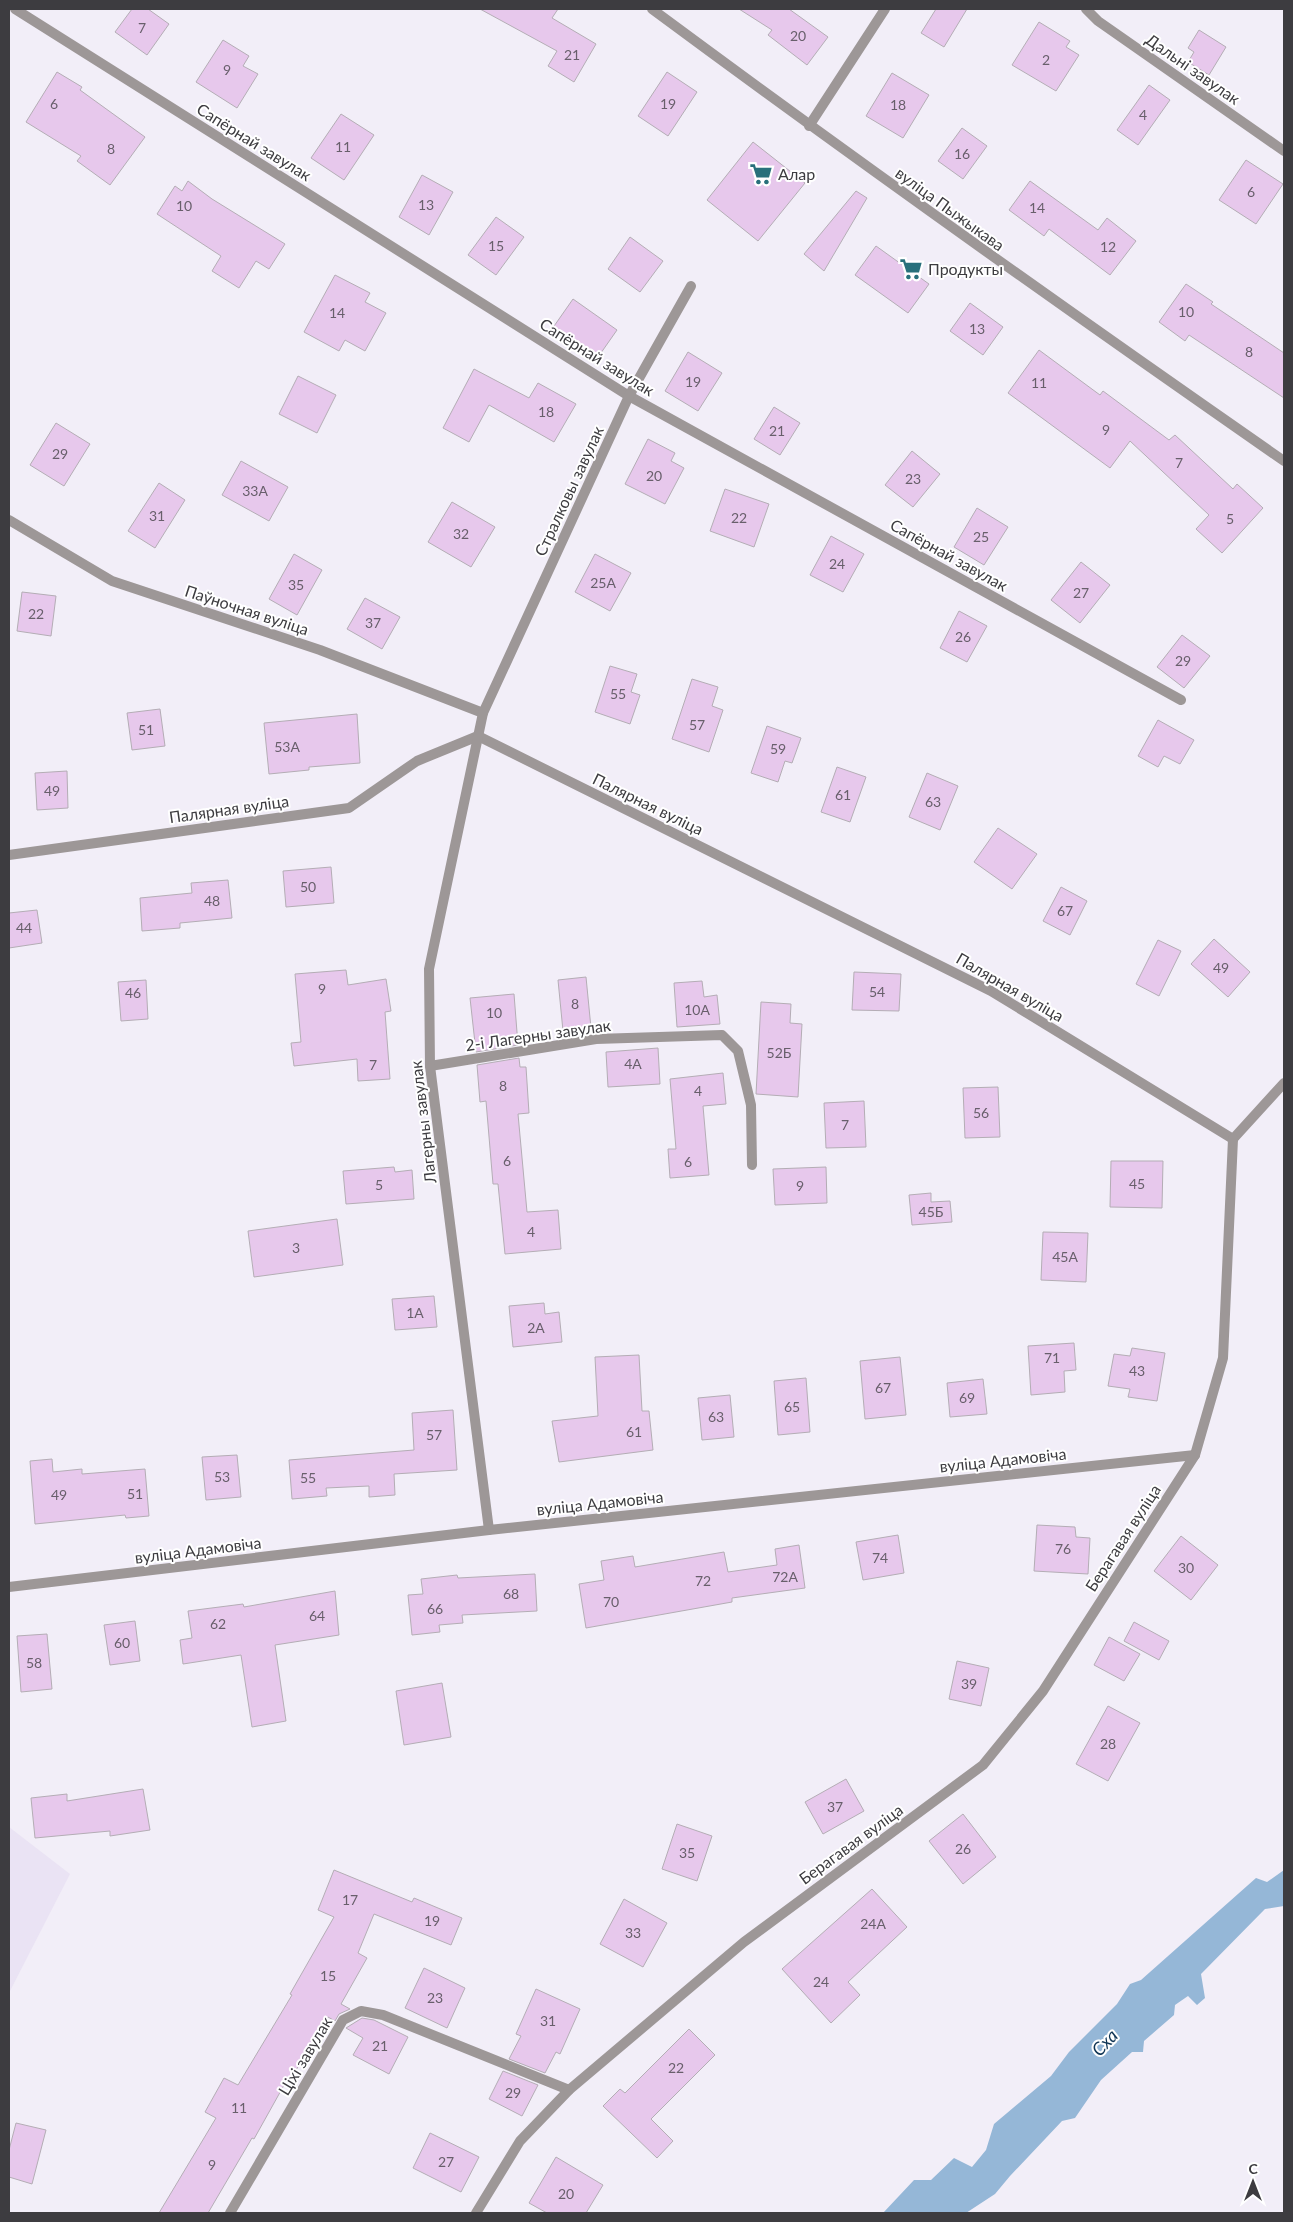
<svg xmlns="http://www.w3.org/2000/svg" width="1293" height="2222" font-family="Lato,sans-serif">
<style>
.built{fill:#eae3f4}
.water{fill:#95b7d7}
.building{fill:#e7c8ec;stroke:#b4adb5}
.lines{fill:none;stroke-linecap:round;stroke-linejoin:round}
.minor{stroke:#9d9797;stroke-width:10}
.labels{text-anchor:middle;stroke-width:4;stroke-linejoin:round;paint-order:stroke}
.number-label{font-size:14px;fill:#685f6b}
.street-label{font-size:16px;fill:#3d3c40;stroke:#fff}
.poi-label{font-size:16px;fill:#3d3c40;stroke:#fff;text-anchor:start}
.water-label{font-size:18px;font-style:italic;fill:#0e3454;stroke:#fff}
</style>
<rect width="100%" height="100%" fill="#f2eef8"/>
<!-- built -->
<path class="built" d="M9,1827L70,1874L9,1993Z"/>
<!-- water -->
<path class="water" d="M1284,1870V1906L1265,1909L1201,1974L1205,1998L1197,2005L1188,1996L1175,2005L1174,2015L1144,2041L1143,2052H1132L1101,2080L1075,2118L1062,2121L1010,2176L995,2194L966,2213H883L914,2180H931L954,2158L972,2167L986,2150L994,2124L1051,2076L1069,2052L1117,2004L1130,1984L1141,1980L1256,1878L1267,1882Z"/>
<!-- building -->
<g class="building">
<path d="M132,9H148L169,24L147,55L115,32Z"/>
<path d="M480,9H558L552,18L596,44L574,82L548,66L557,51Z"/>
<path d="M739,9H789L828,37L807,65L768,35L772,30Z"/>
<path d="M936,9H967L944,47L921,33Z"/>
<path d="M1039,22L1070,41L1066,47L1079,55L1056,91L1012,65Z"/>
<path d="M1199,30L1226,47L1209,75L1188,62L1194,52L1188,48Z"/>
<path d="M223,40L249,56L243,66L258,74L237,108L196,82Z"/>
<path d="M57,72L82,87L80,90L145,137L110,185L77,161L81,156L26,122Z"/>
<path d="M667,72L697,92L668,136L638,116Z"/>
<path d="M892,73L929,95L903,138L866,116Z"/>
<path d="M1149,85L1170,100L1138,145L1117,130Z"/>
<path d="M341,114L374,135L344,180L311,158Z"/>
<path d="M962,128L987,146L963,179L938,161Z"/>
<path d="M753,142L805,183L758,241L707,200Z"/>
<path d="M1246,160L1283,184L1256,224L1219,200Z"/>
<path d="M422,175L453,192L429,235L399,217Z"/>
<path d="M188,181L212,199L285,244L269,269L256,261L239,288L212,271L221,256L157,214L175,186L182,191Z"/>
<path d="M1030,181L1098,230L1107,218L1136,241L1110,275L1049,229L1044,236L1009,210Z"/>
<path d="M856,191L867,198L824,271L804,254Z"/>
<path d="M496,217L524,237L496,275L468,255Z"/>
<path d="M630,237L663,261L640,292L608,269Z"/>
<path d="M876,246L929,284L908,313L855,275Z"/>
<path d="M335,275L370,293L365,302L386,313L365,351L345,340L339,351L304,332Z"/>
<path d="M1186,284L1213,302L1211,304L1284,353V398L1189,335L1185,341L1159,322Z"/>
<path d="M573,299L617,330L596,360L552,329Z"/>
<path d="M970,303L1003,327L983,355L950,331Z"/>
<path d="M1039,350L1100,395L1103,391L1169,440L1175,435L1233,489L1237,484L1263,508L1222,553L1196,529L1209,515L1130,441L1110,468L1008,393Z"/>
<path d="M688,352L722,373L698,411L665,391Z"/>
<path d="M474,369L529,398L538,383L576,404L554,442L489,405L469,442L443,428Z"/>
<path d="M298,376L336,395L317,433L279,414Z"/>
<path d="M774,407L800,423L780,455L754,439Z"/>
<path d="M56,423L90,444L64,486L30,465Z"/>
<path d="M648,439L675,453L671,461L684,468L665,504L625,484Z"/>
<path d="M912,451L940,474L913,507L885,485Z"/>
<path d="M241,461L288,487L269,521L222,495Z"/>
<path d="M159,483L185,500L155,548L128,531Z"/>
<path d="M725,489L769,504L754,547L710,531Z"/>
<path d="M452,502L495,527L471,567L428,542Z"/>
<path d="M977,508L1008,527L984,565L954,547Z"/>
<path d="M831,536L864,554L843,592L810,575Z"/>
<path d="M294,554L322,570L297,615L269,599Z"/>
<path d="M595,554L631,573L610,611L575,592Z"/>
<path d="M1081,562L1110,585L1080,623L1051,600Z"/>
<path d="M22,592L56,596L51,636L17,631Z"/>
<path d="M365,598L400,617L382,649L347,629Z"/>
<path d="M959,611L987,626L967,662L940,648Z"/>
<path d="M1182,635L1210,656L1184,688L1157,667Z"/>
<path d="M610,666L637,674L631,692L640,695L630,724L595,712Z"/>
<path d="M692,679L718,687L712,706L723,710L709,752L672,739Z"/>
<path d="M160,709L165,746L132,750L127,713Z"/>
<path d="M357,714L360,763L309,767V770L269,774L264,723Z"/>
<path d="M1158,720L1194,740L1180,764L1164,756L1158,767L1138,756Z"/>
<path d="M767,726L801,738L792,763L785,761L778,782L751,773Z"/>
<path d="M837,767L866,777L850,822L821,812Z"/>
<path d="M67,771L68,808L37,810L35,773Z"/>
<path d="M927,773L958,786L940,830L909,817Z"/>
<path d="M998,828L1037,854L1012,889L974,862Z"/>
<path d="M331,867L334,903L286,907L283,871Z"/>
<path d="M228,880L232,918L180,923V928L142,931L140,898L192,893L191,883Z"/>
<path d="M1061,887L1087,901L1070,935L1043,921Z"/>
<path d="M37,910L42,943L9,948V913Z"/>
<path d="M1214,939L1250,972L1228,997L1191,964Z"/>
<path d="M1158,940L1181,951L1159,996L1136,984Z"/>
<path d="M346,970L348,985L386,979L391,1011L385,1012L390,1079L358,1081L357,1059L294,1066L291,1043L301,1042L295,974Z"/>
<path d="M854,972L901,974L899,1011L852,1010Z"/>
<path d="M586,977L591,1028L563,1031L558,980Z"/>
<path d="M146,980L148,1019L121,1021L118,982Z"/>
<path d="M702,981L704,997L717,995L720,1024L677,1027L674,983Z"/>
<path d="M514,994L518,1045L476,1052L470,998Z"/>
<path d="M761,1002L791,1004L790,1023L802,1024L798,1097L756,1094Z"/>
<path d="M658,1048L660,1084L608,1087L606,1052Z"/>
<path d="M519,1058L520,1067H526L529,1113L518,1114L527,1212L558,1210L561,1249L505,1254L498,1184H493L486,1101L480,1102L477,1065Z"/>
<path d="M723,1073L726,1104L703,1106L709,1175L670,1178L668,1149H676L670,1079Z"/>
<path d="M998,1087L1000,1137L965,1138L963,1088Z"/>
<path d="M864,1101L866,1147L826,1148L824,1103Z"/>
<path d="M1111,1161H1163L1162,1208L1110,1207Z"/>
<path d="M394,1167L395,1172L412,1170L414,1199L346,1204L343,1171Z"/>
<path d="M826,1167L827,1203L775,1205L773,1169Z"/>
<path d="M931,1193V1202L950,1201L952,1222L912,1225L909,1195Z"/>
<path d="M337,1219L343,1265L254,1277L248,1231Z"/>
<path d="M1043,1232L1088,1233L1086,1282L1041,1280Z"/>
<path d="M434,1296L437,1327L395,1330L392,1299Z"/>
<path d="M544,1303L545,1314L559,1312L562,1342L513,1347L509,1306Z"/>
<path d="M1074,1343L1076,1370L1064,1371L1065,1392L1031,1395L1028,1346Z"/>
<path d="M1132,1348L1165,1353L1157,1401L1128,1397L1130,1389L1108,1386L1114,1354L1130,1356Z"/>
<path d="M639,1355L642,1411H649L653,1450L559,1462L552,1421L598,1416L595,1357Z"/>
<path d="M900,1357L906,1415L865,1419L860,1361Z"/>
<path d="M806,1378L810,1432L778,1435L774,1381Z"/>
<path d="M983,1379L987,1414L950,1417L947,1383Z"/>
<path d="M730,1395L734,1437L702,1440L698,1398Z"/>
<path d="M453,1410L457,1470L394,1474L395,1495L369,1497V1486L326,1488L327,1496L292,1499L289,1460L414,1450L412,1413Z"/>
<path d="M237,1455L241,1497L206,1500L202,1457Z"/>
<path d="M52,1459L53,1472L82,1469V1474L145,1469L149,1516L126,1518L125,1515L35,1524L30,1461Z"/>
<path d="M1037,1525L1075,1527L1076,1537L1090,1538L1088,1574L1034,1571Z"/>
<path d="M898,1535L904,1573L863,1580L856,1542Z"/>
<path d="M1181,1536L1218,1565L1191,1600L1154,1571Z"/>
<path d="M799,1545L805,1588L732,1598V1602L586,1628L579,1584L604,1580L601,1561L633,1556L635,1567L724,1552L728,1572L777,1565L775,1549Z"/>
<path d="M535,1574L537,1611L462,1615L463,1623L439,1625L440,1632L412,1635L408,1595L423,1594L421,1579L457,1575L458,1578Z"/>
<path d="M335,1591L339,1635L275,1645L286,1721L252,1727L241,1655L183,1664L180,1640L192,1638L188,1611L243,1604L244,1607Z"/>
<path d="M135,1621L140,1661L110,1665L104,1625Z"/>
<path d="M1134,1622L1169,1641L1159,1660L1124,1641Z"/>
<path d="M47,1634L52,1689L21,1692L17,1636Z"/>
<path d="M1109,1637L1140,1654L1124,1681L1094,1665Z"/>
<path d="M957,1661L989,1668L981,1706L949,1699Z"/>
<path d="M442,1683L451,1737L404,1745L396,1691Z"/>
<path d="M1108,1706L1140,1723L1108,1781L1076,1764Z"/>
<path d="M846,1779L864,1811L823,1834L805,1802Z"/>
<path d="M143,1789L150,1830L110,1836V1831L35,1838L31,1798L67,1794V1801Z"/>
<path d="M963,1814L996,1857L963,1884L929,1841Z"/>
<path d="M677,1824L712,1836L697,1881L662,1869Z"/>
<path d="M334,1870L412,1902L414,1898L462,1918L451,1945L374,1914L358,1953L367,1958L341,2004L350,2009L339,2014L335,2021L328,2017L290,2080L288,2078L254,2139L252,2138L208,2213H159L216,2118L205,2112L224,2078L238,2085L292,1995L290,1994L334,1917L318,1910Z"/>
<path d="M872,1889L907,1927L848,1982L860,1995L831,2023L782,1969Z"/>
<path d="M624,1899L667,1923L643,1967L600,1944Z"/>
<path d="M424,1968L465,1988L447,2028L405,2008Z"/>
<path d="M536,1989L580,2009L560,2054L556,2052L545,2073L509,2059L521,2036L516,2034Z"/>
<path d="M362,2018L374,2020L408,2037L389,2074L353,2055L363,2038L346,2028Z"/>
<path d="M689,2029L715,2055L651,2119L673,2141L657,2158L603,2106L620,2089L625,2093Z"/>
<path d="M503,2071L538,2085L522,2116L489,2099Z"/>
<path d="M16,2123L46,2130L32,2184L9,2177V2150Z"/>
<path d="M430,2133L479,2157L461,2192L413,2168Z"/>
<path d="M556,2157L603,2185L586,2213H547L529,2203Z"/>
</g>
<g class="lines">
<!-- minor -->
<g class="minor">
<path d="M15,9L629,396L1181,700"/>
<path d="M652,9C860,163 1071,313 1284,461"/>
<path d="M1086,9L1098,21L1284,151"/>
<path d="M809,126L885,9"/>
<path d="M9,520L112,581L320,650L483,713"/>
<path d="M9,855L349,808L417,761L478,736L991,991L1233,1139"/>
<path d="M430,1066L596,1039L722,1035L738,1051L751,1105L752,1165"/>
<path d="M1233,1139L1284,1083"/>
<path d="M489,1530L430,1066L429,969L483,713L629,396L691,286"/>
<path d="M9,1587L489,1530L1195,1455"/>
<path d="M230,2213L343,2020L361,2011L383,2015L569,2090"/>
<path d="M476,2213L520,2141L569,2090L744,1942L983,1765L1043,1691L1195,1455L1223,1358L1233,1139"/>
</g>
</g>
<!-- icons -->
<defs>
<symbol id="supermarket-bare" viewBox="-9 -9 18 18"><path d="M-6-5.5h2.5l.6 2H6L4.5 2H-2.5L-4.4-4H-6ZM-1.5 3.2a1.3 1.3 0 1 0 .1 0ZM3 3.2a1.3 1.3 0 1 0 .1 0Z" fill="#28707b" stroke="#fff" stroke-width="2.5" paint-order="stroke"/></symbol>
</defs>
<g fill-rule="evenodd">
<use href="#supermarket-bare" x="745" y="158" width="32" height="32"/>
<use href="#supermarket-bare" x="895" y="253" width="32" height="32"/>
</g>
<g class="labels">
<!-- number labels -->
<g class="number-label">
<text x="142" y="33">7</text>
<text x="798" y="41">20</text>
<text x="572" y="60">21</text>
<text x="1046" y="65">2</text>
<text x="227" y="75">9</text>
<text x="54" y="109">6</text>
<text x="668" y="109">19</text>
<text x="898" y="110">18</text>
<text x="1143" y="120">4</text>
<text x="343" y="152">11</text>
<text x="111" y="154">8</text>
<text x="962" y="159">16</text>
<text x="1251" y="197">6</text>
<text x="426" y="210">13</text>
<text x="184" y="211">10</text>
<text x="1037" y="213">14</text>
<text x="496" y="251">15</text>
<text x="1108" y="252">12</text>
<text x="1186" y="317">10</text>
<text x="337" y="318">14</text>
<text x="977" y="334">13</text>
<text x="1249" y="357">8</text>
<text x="693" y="387">19</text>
<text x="1039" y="388">11</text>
<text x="546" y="417">18</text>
<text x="1106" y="435">9</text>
<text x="777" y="436">21</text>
<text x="60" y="459">29</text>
<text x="1179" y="468">7</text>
<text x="654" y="481">20</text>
<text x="913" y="484">23</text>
<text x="255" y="496">33А</text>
<text x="157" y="521">31</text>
<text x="739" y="523">22</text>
<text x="1230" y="524">5</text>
<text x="461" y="539">32</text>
<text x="981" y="542">25</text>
<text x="837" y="569">24</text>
<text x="603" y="588">25А</text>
<text x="296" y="590">35</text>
<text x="1081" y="598">27</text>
<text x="36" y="619">22</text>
<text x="373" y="628">37</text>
<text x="963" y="642">26</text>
<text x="1183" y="666">29</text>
<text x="618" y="699">55</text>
<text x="697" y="730">57</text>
<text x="146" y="735">51</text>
<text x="287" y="752">53А</text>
<text x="778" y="754">59</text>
<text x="52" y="796">49</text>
<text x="843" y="800">61</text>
<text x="933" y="807">63</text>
<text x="308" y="892">50</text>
<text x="212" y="906">48</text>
<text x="1065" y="916">67</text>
<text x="24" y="933">44</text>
<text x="1221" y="973">49</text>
<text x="322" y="994">9</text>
<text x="877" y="997">54</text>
<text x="133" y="998">46</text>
<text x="575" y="1009">8</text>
<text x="697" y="1015">10А</text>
<text x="494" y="1018">10</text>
<text x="779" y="1058">52Б</text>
<text x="633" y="1069">4А</text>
<text x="373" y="1070">7</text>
<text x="503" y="1091">8</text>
<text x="698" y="1096">4</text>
<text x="981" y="1118">56</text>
<text x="845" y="1130">7</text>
<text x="507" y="1166">6</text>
<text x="688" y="1167">6</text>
<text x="1137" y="1189">45</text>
<text x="379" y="1190">5</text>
<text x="800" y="1191">9</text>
<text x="931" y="1217">45Б</text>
<text x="531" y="1237">4</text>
<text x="296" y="1253">3</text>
<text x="1065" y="1262">45А</text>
<text x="415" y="1318">1А</text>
<text x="536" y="1333">2А</text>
<text x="1052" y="1363">71</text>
<text x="1137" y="1376">43</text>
<text x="883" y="1393">67</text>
<text x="967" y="1403">69</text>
<text x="792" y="1412">65</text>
<text x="716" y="1422">63</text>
<text x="634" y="1437">61</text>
<text x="434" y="1440">57</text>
<text x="222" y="1482">53</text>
<text x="308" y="1483">55</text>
<text x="135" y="1499">51</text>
<text x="59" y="1500">49</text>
<text x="1063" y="1554">76</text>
<text x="880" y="1563">74</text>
<text x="1186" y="1573">30</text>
<text x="785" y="1582">72А</text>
<text x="703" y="1586">72</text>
<text x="511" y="1599">68</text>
<text x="611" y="1607">70</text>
<text x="435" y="1614">66</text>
<text x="317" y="1621">64</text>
<text x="218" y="1629">62</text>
<text x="122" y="1648">60</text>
<text x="34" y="1668">58</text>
<text x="969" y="1689">39</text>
<text x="1108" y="1749">28</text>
<text x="835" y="1812">37</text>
<text x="963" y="1854">26</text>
<text x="687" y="1858">35</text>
<text x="350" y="1905">17</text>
<text x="432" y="1926">19</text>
<text x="873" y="1929">24А</text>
<text x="633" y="1938">33</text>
<text x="328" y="1981">15</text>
<text x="821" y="1987">24</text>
<text x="435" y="2003">23</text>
<text x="548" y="2026">31</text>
<text x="380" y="2051">21</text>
<text x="676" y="2073">22</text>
<text x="513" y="2098">29</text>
<text x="239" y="2113">11</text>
<text x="446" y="2167">27</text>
<text x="212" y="2170">9</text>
<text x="566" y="2199">20</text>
</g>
<!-- street labels -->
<g class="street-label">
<text transform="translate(1193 69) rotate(35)" y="6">Дальні завулак</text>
<text transform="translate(254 142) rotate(32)" y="6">Сапёрнай завулак</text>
<text transform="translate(950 209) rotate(36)" y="6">вуліца Пыжыкава</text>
<text transform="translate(597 357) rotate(32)" y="6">Сапёрнай завулак</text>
<text transform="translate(569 491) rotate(-65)" y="6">Стралковы завулак</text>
<text transform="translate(949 555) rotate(29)" y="6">Сапёрнай завулак</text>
<text transform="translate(247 610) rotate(18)" y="6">Паўночная вуліца</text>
<text transform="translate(648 804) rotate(26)" y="6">Палярная вуліца</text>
<text transform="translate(229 809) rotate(-8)" y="6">Палярная вуліца</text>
<text transform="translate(1010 987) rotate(30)" y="6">Палярная вуліца</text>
<text transform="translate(538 1035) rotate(-8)" y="6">2-і Лагерны завулак</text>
<text transform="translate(423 1122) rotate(-97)" y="6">Лагерны завулак</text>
<text transform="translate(1003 1460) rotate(-6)" y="6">вуліца Адамовіча</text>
<text transform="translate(600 1503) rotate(-6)" y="6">вуліца Адамовіча</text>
<text transform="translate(1123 1538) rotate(-57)" y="6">Берагавая вуліца</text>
<text transform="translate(198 1550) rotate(-7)" y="6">вуліца Адамовіча</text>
<text transform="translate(851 1844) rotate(-36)" y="6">Берагавая вуліца</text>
<text transform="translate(305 2056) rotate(-59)" y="6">Ціхі завулак</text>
</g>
<!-- poi labels -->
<g class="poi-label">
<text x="778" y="180">Алар</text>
<text x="928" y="275">Продукты</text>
</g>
<!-- water labels -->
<g class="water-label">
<text transform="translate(1105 2043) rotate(-46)" y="6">Сха</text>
</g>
</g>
<!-- border -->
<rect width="1293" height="2222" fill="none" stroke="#3d3c40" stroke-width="20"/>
<!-- north arrow -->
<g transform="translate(1253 2182)" stroke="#ffffff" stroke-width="4" paint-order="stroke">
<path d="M0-4L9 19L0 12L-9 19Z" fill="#3d3c40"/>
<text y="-8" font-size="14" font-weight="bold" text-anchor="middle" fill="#3d3c40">С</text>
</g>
</svg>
